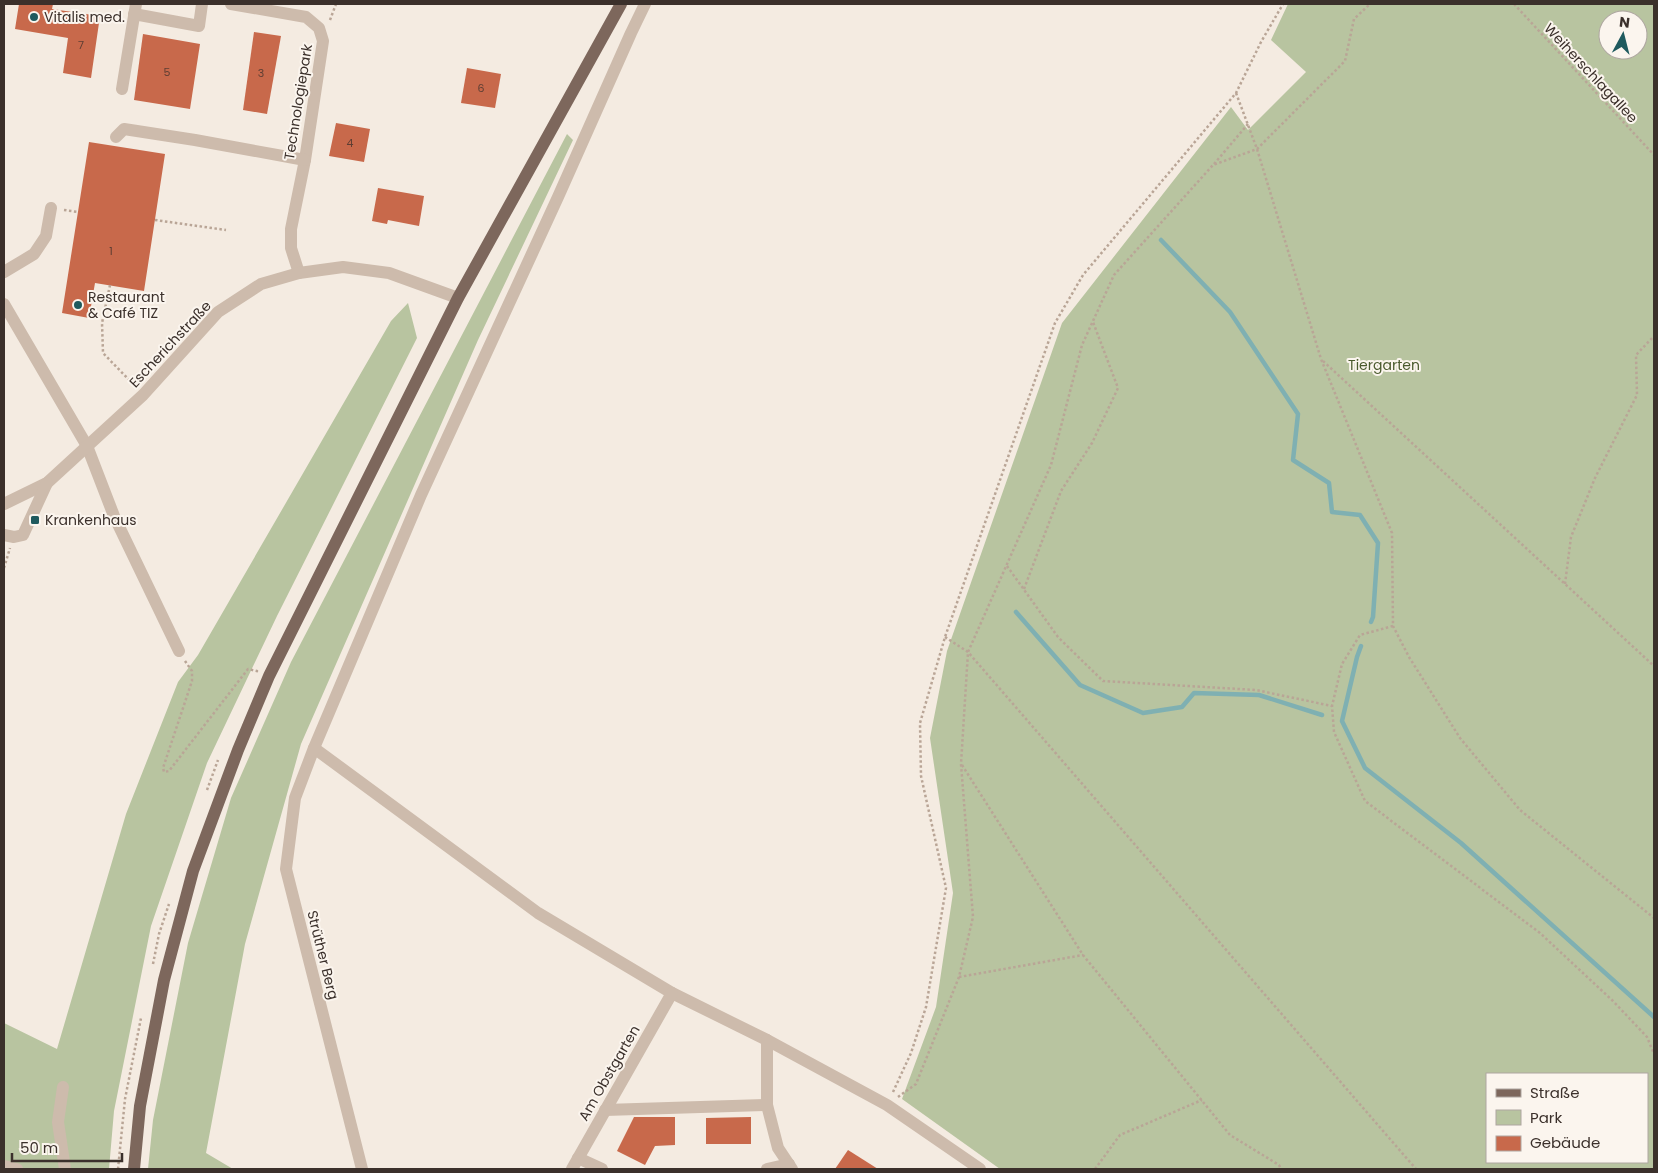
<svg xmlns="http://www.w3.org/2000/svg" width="1658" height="1173" font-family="Poppins,sans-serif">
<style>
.green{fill:#b8c4a0;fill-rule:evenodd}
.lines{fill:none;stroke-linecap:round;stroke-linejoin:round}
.stream{stroke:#7fb0b2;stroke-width:4.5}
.building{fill:#c8694b}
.path{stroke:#b9a596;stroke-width:2.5;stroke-dasharray:2.5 2.5;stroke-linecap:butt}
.minor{stroke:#cdbbac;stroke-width:12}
.major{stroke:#7d675c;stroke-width:12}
.poi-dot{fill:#1f5a5e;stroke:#fbf5ee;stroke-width:2}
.labels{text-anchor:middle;stroke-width:4;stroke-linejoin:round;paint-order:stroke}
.number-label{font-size:11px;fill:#5e3e33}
.poi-label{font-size:14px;fill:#3b302b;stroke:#fbf5ee;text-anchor:start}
.street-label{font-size:14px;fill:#3b302b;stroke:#fbf5ee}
.park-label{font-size:14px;fill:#4a5a2e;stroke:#fbf5ee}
</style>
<rect width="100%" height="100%" fill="#f4ebe1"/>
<!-- green -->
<g class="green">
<path d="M1288,4H1654V1169H1000L902,1099L936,1007L953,893L930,738L947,651L1062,323L1231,107L1248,130L1306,72L1271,40ZM1608,20H1638V50H1608ZM1487,1074H1647V1162H1487Z"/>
<path d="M567,134L573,140L478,340L301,744L245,944L206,1153L233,1169H148L153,1120L188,943L231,798L291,662Z"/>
<path d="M408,303L417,338L277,616L207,763L151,926L114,1111L109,1169H4V1023L57,1049L126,814L178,682L198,655L391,321Z"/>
</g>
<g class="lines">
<!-- stream -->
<g class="stream">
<path d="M1161,240L1230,312L1298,414L1293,460L1329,483L1332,512L1360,515L1378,543L1373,617L1371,622"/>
<path d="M1016,612L1080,685L1143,713L1182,707L1194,693L1259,695L1322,715"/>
<path d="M1361,646L1357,657L1342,721L1365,768L1461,843L1654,1017"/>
</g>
</g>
<!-- building -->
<g class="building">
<path d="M19,4H53L52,9L100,16L91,78L63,73L68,38L15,29Z"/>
<path d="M254,32L281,36L267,114L243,110Z"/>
<path d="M143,34L200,44L190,109L134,100Z"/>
<path d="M467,68L501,74L495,108L461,103Z"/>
<path d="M336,123L370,129L364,162L329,156Z"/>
<path d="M89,142L165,154L144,291L95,283L89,318L62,313Z"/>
<path d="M378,188L424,196L419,226L388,220L387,224L372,221Z"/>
<path d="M634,1117H675V1145L655,1146L645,1165L617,1151Z"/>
<path d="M751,1117V1144H706V1118Z"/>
<path d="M848,1150L878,1169H835Z"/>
</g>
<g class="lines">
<!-- path -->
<g class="path">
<path d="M1514,4L1654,155"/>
<path d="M330,20L336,4"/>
<path d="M1236,93L1257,149L1321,359L1392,533L1393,626L1409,657L1460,738L1520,810L1654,918"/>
<path d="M1214,164L1248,124"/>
<path d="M64,210L78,212"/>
<path d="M155,220L226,230"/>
<path d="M110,285L102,323L103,353L134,385"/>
<path d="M1323,361L1654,666"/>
<path d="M1007,566L1058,637L1103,681L1256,690L1332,706"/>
<path d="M4,568L10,548"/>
<path d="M1565,584L1571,537L1595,478L1637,395L1636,355L1654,336"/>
<path d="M1024,589L1061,491L1092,443L1118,388L1093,322"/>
<path d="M1393,626L1360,635L1342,664L1332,706L1334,732L1365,801L1540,933L1613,1001L1647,1037L1654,1054"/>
<path d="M945,637L968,652L1416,1169"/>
<path d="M185,661L192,671V681L163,768L164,772L169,771L248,669L257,671L256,672"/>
<path d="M962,765L1083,955L1230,1135L1279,1165L1281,1169"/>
<path d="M207,790L218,760"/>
<path d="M153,964L159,934L169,904"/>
<path d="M959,977L1083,955"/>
<path d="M893,1092L911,1053L926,1007L946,888L921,776L920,723L945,637L1055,323L1083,275L1236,93L1261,42L1283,4"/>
<path d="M898,1097L916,1084L959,977L973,917L961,764L968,652L1051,465L1082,345L1114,275L1213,165L1257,149L1345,61L1354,19L1370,4"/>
<path d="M118,1169L125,1099L141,1018"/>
<path d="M1095,1169L1120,1135L1202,1100"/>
</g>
<!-- minor -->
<g class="minor">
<path d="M231,4L306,17L319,28L323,41L305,160L291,229V248L299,273"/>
<path d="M134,14L199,26L202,4"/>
<path d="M122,89L136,4"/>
<path d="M116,137L124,129L195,140L305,160"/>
<path d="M4,272L34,254L46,236L51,208"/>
<path d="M4,304L87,446L114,516L179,651"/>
<path d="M4,504L47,483L143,395L218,312L261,284L299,273L343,267L389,273L458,298"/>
<path d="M4,535L14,537L23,535L47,483"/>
<path d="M314,748L538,913L672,993L767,1040L887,1105L980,1169"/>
<path d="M767,1040V1105L778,1148L792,1169"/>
<path d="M63,1087L58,1122L65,1169"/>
<path d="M605,1110L767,1105"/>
<path d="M578,1158L602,1169"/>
<path d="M4,1166L17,1169"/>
<path d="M362,1169L286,869L295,798L314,748L421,495L558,197L631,33L645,4"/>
<path d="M572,1169L672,993"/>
<path d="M767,1169L789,1164"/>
</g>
<!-- major -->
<path class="major" d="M134,1169L140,1106L164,980L193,871L238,750L269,676L458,298L621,4"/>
</g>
<!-- markers -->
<g class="poi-dot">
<circle cx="34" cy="17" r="5"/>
<circle cx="78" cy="305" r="5"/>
<rect x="30" y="515" width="10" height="10" rx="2.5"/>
</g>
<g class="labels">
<!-- number labels -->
<g class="number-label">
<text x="81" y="49">7</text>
<text x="167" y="76">5</text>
<text x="261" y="77">3</text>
<text x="481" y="92">6</text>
<text x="350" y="147">4</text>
<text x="111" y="255">1</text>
</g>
<!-- poi labels -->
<g class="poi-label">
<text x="44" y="22">Vitalis med.</text>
<text x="88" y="302">Restaurant<tspan x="88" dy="16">&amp; Café TIZ</tspan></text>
<text x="45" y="525">Krankenhaus</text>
</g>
<!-- street labels -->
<g class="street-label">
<text transform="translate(1591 73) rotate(47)" y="5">Weiherschlagallee</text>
<text transform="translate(298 102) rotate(-81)" y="5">Technologiepark</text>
<text transform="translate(170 344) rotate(-47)" y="5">Escherichstraße</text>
<text transform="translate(323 955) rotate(76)" y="5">Strüther Berg</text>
<text transform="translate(609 1073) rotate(-60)" y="5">Am Obstgarten</text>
</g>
<!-- park labels -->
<g class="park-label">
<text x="1384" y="370">Tiergarten</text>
</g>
</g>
<!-- border -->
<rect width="1658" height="1173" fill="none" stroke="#3b302b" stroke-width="10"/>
<!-- legend -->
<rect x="1486" y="1073" width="162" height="90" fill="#fbf5ee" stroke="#aea6a0"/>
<rect x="1496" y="1089" width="25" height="8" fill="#7d675c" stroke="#aea6a0"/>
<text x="1530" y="1098" font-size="15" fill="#3b302b">Straße</text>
<rect x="1496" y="1110" width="25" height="15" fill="#b8c4a0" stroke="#aea6a0"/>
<text x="1530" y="1123" font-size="15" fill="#3b302b">Park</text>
<rect x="1496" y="1136" width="25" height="15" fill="#c8694b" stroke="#aea6a0"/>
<text x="1530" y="1148" font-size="15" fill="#3b302b">Gebäude</text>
<!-- north arrow -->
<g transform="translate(1623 35) rotate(7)"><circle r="24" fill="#fbf5ee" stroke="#aea6a0"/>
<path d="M0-4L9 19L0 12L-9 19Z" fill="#1f5a5e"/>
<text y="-8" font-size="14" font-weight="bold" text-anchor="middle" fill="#3b302b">N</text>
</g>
<!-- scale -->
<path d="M12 1153v8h110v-8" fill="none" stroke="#3b302b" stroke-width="2.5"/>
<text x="20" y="1153" font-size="15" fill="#3b302b" stroke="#fbf5ee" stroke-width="4" paint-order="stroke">50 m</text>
</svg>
